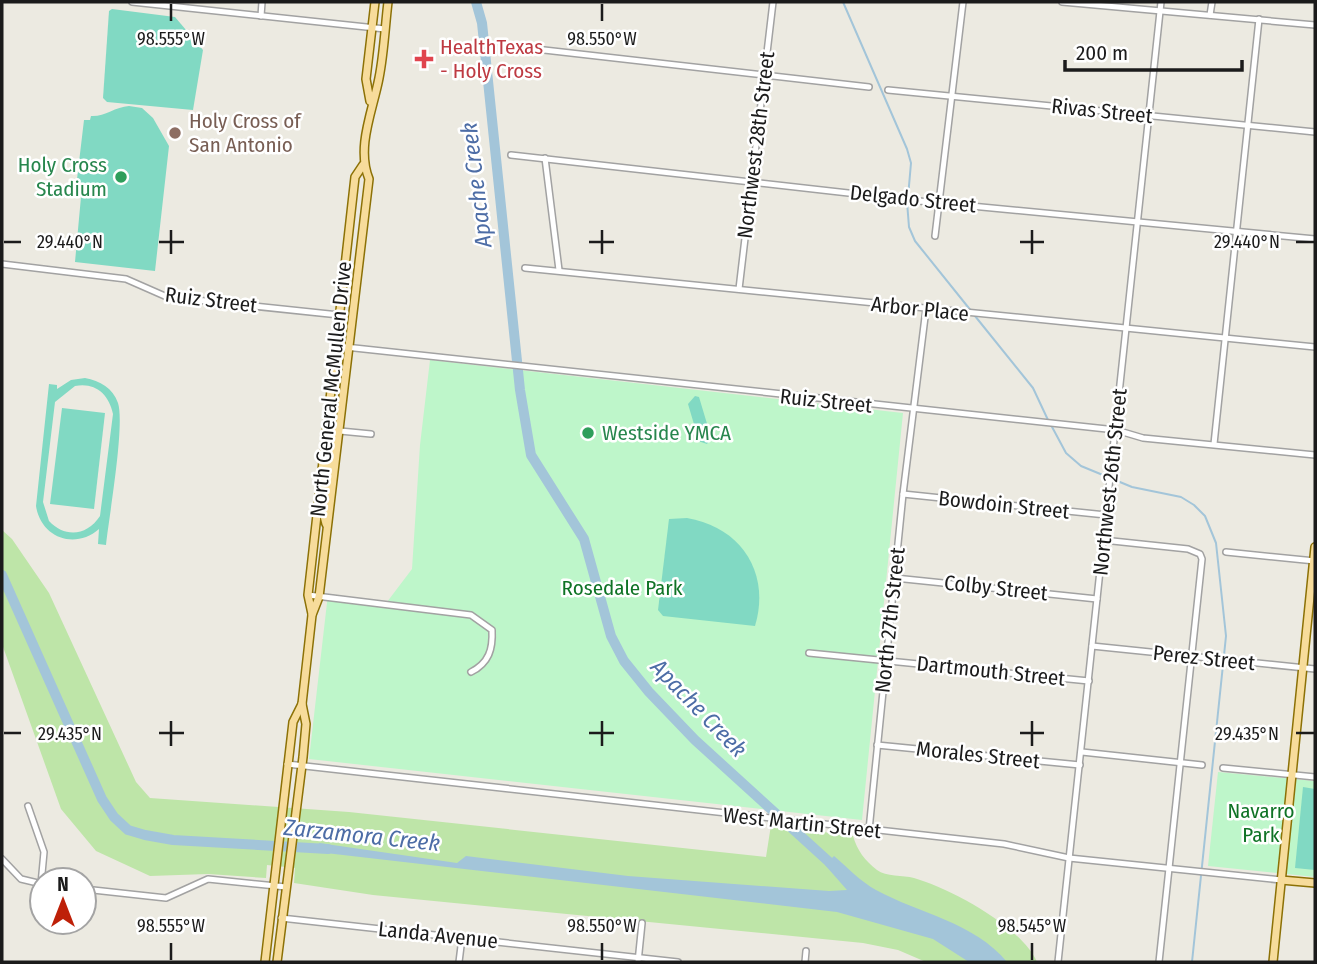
<svg xmlns="http://www.w3.org/2000/svg" width="1317" height="964" font-family="'Fira Sans Condensed',sans-serif">
<style>
.grass{fill:#bee5a8}
.park{fill:#bef6ca}
.pitch{fill:#81d9c3;fill-rule:evenodd}
.water{fill:#a3c5d9}
.lines{fill:none;stroke-linecap:round;stroke-linejoin:round}
.stream{stroke:#a3c5d9;stroke-width:2}
.river{stroke:#a3c5d9;stroke-width:10}
.minor-casing{stroke:#a2a2a2;stroke-width:8}
.major-casing{stroke:#8c7106;stroke-width:10}
.minor{stroke:#fff;stroke-width:5}
.major{stroke:#f7dc9b;stroke-width:7}
.ticks{fill:none;stroke:#1b1b1b;stroke-width:2.5}
.health-dot{fill:#e0444e;stroke:#fff;stroke-width:2.5}
.education-dot{fill:#8d6e63;stroke:#fff;stroke-width:2.5}
.leisure-dot{fill:#2e9e5b;stroke:#fff;stroke-width:2.5}
.labels{text-anchor:middle;stroke-width:5;stroke-linejoin:round;paint-order:stroke}
.health-label{font-size:21px;fill:#be3a42;stroke:#fff;text-anchor:start}
.street-label{font-size:21px;fill:#1b1b1b;stroke:#fff}
.education-label{font-size:21px;fill:#785e54;stroke:#fff;text-anchor:start}
.leisure-label{font-size:21px;fill:#27864d;stroke:#fff;text-anchor:end}
.park-label{font-size:21px;fill:#0f7325;stroke:#fff}
.water-label{font-size:23px;font-style:italic;fill:#4d6da6;stroke:#fff}
.ticks-label{font-size:18px;text-anchor:middle;fill:#1b1b1b;stroke:#fff;stroke-width:5;stroke-linejoin:round;paint-order:stroke}
</style>
<rect width="100%" height="100%" fill="#eceae1"/>
<!-- grass -->
<path class="grass" d="M2,530L12,539L49,593L136,782L150,798L349,812L766,857L771,825L853,836C857,850 865,861 877,870C886,877 903,875 914,878C950,888 1022,927 1037,962H926L898,950L863,943L373,895L294,883L295,868L267,865L266,878L208,874L150,876L96,851L61,809L2,644Z"/>
<!-- park -->
<g class="park">
<path d="M430,360L903,413L862,820L309,759L328,594L387,602L412,569L420,445Z"/>
<path d="M1218,772L1315,781V877L1208,866Z"/>
</g>
<!-- pitch -->
<g class="pitch">
<path d="M112,9L175,17L203,50L193,110L107,102L103,98L109,11Z"/>
<path d="M129,106L142,108L153,118L169,146L155,271L75,262L81,197L75,196L84,120H90L91,116C104,117 115,107 129,106Z"/>
<path d="M85,378C100,381 113,388 118,403C125,425 109,517 106,545L98,544L99,529C75,550 41,538 36,506L49,384L57,385V389L71,380ZM75,386C95,382 109,394 113,414L100,516C87,536 65,538 49,521L43,502L55,402Z"/>
<path d="M695,396L699,397L711,437L707,444L695,440L696,431L688,404Z"/>
<path d="M62,408L105,413L94,509L50,504Z"/>
<path d="M687,518C741,527 771,573 755,626L663,616L658,610L669,519Z"/>
<path d="M1303,787L1315,789V870L1295,868Z"/>
</g>
<!-- water -->
<path class="water" d="M319,843L457,863L466,856L628,876L829,891L847,890L825,865L834,856C847,867 861,882 876,890C920,914 974,922 1007,962H969L933,939L837,912L317,852Z"/>
<g class="lines">
<!-- stream -->
<g class="stream">
<path d="M843,2L907,149L911,163L908,197"/>
<path d="M907,202L909,227L915,241L972,312"/>
<path d="M975,316L1033,388L1048,420"/>
<path d="M1051,425L1066,453L1081,466L1132,487L1181,497L1194,505L1205,516L1216,543L1226,636L1192,962"/>
</g>
<!-- river -->
<g class="river">
<path d="M476,2L482,23L520,390L531,455L584,539L611,636L624,661L649,692L695,740L839,871"/>
<path d="M2,575L102,799L114,817L128,830L145,835L173,840L328,849"/>
</g>
<defs>
<g id="minor">
<path d="M132,2L385,29"/>
<path d="M1062,2L1315,25"/>
<path d="M1210,15L1212,2"/>
<path d="M261,16L262,2"/>
<path d="M509,46L869,87"/>
<path d="M888,90L1315,132"/>
<path d="M511,155L919,201L1315,239"/>
<path d="M545,158L559,270"/>
<path d="M935,236L963,2"/>
<path d="M2,264L126,279L167,297L339,315"/>
<path d="M525,268L1315,347"/>
<path d="M739,289L773,2"/>
<path d="M336,346L1116,430L1143,438L1315,455"/>
<path d="M340,431L371,434"/>
<path d="M1214,444L1259,19"/>
<path d="M903,494L1106,515"/>
<path d="M1103,540L1188,549L1200,554L1202,559L1159,962"/>
<path d="M1226,552L1315,561"/>
<path d="M895,578L1097,599"/>
<path d="M308,595L471,615L492,630C493,649 489,663 471,672"/>
<path d="M1092,646L1315,669"/>
<path d="M809,653L1089,681"/>
<path d="M877,745L1080,765"/>
<path d="M1082,752L1202,765"/>
<path d="M287,764L1004,844L1069,858L1281,880"/>
<path d="M1223,768L1315,777"/>
<path d="M28,806L44,852L41,884"/>
<path d="M869,830L903,494L926,309"/>
<path d="M2,859L21,879L42,884"/>
<path d="M84,889L166,898L208,879L286,887"/>
<path d="M281,918L678,962"/>
<path d="M459,962L462,938"/>
<path d="M638,962L642,923"/>
<path d="M805,962L806,951"/>
<path d="M1058,962L1161,2"/>
</g>
<g id="major">
<path d="M370,101L366,79L375,2"/>
<path d="M326,524L323,512L333,429L327,425"/>
<path d="M312,614L308,595L355,177L363,165"/>
<path d="M1281,880L1315,883"/>
<path d="M265,962L293,722L302,704L312,615L319,597L369,179C356,147 373,110 379,78C384,53 385,27 388,2"/>
<path d="M277,962L303,757L306,724L302,704"/>
<path d="M1273,962L1315,547"/>
</g>
</defs>
<!-- minor casing -->
<use href="#minor" class="minor-casing"/>
<!-- major casing -->
<use href="#major" class="major-casing"/>
<!-- minor -->
<use href="#minor" class="minor"/>
<!-- major -->
<use href="#major" class="major"/>
</g>
<!-- ticks -->
<path class="ticks" d="M171,4V21M602,4V21M171,230V254M602,230V254M1032,230V254M4,242H21M159,242H184M589,242H614M1020,242H1044M1296,242H1314M171,721V746M602,721V746M1032,721V746M4,733H21M159,733H184M589,733H614M1020,733H1044M1296,733H1314M171,943V960M602,943V960M1032,943V960"/>
<!-- markers -->
<path class="health-dot" d="M420.5 48.5h7v7h7v7h-7v7h-7v-7h-7v-7h7z"/>
<circle class="education-dot" cx="175" cy="133" r="7"/>
<g class="leisure-dot">
<circle cx="121" cy="177" r="7"/>
<circle cx="588" cy="433" r="7"/>
</g>
<g class="labels">
<!-- health labels -->
<g class="health-label">
<text x="440" y="54">HealthTexas<tspan x="440" dy="24">- Holy Cross</tspan></text>
</g>
<!-- street labels -->
<g class="street-label">
<text transform="translate(1102 111) rotate(6)" y="7">Rivas Street</text>
<text transform="translate(756 145) rotate(-83)" y="7">Northwest 28th Street</text>
<text transform="translate(913 199) rotate(6)" y="7">Delgado Street</text>
<text transform="translate(211 300) rotate(7)" y="7">Ruiz Street</text>
<text transform="translate(920 309) rotate(6)" y="7">Arbor Place</text>
<text transform="translate(331 389) rotate(-84)" y="7">North General McMullen Drive</text>
<text transform="translate(826 401) rotate(6)" y="7">Ruiz Street</text>
<text transform="translate(1110 482) rotate(-84)" y="7">Northwest 26th Street</text>
<text transform="translate(1004 505) rotate(6)" y="7">Bowdoin Street</text>
<text transform="translate(996 588) rotate(6)" y="7">Colby Street</text>
<text transform="translate(890 620) rotate(-84)" y="7">North 27th Street</text>
<text transform="translate(1204 658) rotate(6)" y="7">Perez Street</text>
<text transform="translate(991 671) rotate(6)" y="7">Dartmouth Street</text>
<text transform="translate(978 755) rotate(6)" y="7">Morales Street</text>
<text transform="translate(802 823) rotate(6)" y="7">West Martin Street</text>
<text transform="translate(438 935) rotate(6)" y="7">Landa Avenue</text>
</g>
<!-- education labels -->
<g class="education-label">
<text x="189" y="128">Holy Cross of<tspan x="189" dy="24">San Antonio</tspan></text>
</g>
<!-- leisure labels -->
<g class="leisure-label">
<text x="107" y="172">Holy Cross<tspan x="107" dy="24">Stadium</tspan></text>
<text x="602" y="440" text-anchor="start">Westside YMCA</text>
</g>
<!-- park labels -->
<g class="park-label">
<text x="622" y="595">Rosedale Park</text>
<text x="1261" y="818">Navarro<tspan x="1261" dy="24">Park</tspan></text>
</g>
<!-- water labels -->
<g class="water-label">
<text transform="translate(476 185) rotate(-97)" y="8">Apache Creek</text>
<text transform="translate(699 708) rotate(46)" y="8">Apache Creek</text>
<text transform="translate(362 835) rotate(6)" y="8">Zarzamora Creek</text>
</g>
</g>
<g class="ticks-label">
<text x="171" y="45">98.555°W</text>
<text x="602" y="45">98.550°W</text>
<text x="70" y="248">29.440°N</text>
<text x="1247" y="248">29.440°N</text>
<text x="70" y="740">29.435°N</text>
<text x="1247" y="740">29.435°N</text>
<text x="171" y="932">98.555°W</text>
<text x="602" y="932">98.550°W</text>
<text x="1032" y="932">98.545°W</text>
</g>
<!-- border -->
<rect width="1317" height="964" fill="none" stroke="#1b1b1b" stroke-width="7"/>
<!-- north arrow -->
<g transform="translate(63 901)"><circle r="33" fill="#ffffff" stroke="#a4a4a4" stroke-width="2"/>
<path d="M0-5L12 26L0 18L-12 26Z" fill="#be2008"/>
<text y="-10" font-size="19" font-weight="bold" text-anchor="middle" fill="#1b1b1b">N</text>
</g>
<!-- scale -->
<path d="M1065 60v10h177v-10" fill="none" stroke="#1b1b1b" stroke-width="3.5"/>
<text x="1076" y="60" font-size="21" fill="#1b1b1b" stroke="#ffffff" stroke-width="5" paint-order="stroke">200 m</text>
</svg>
